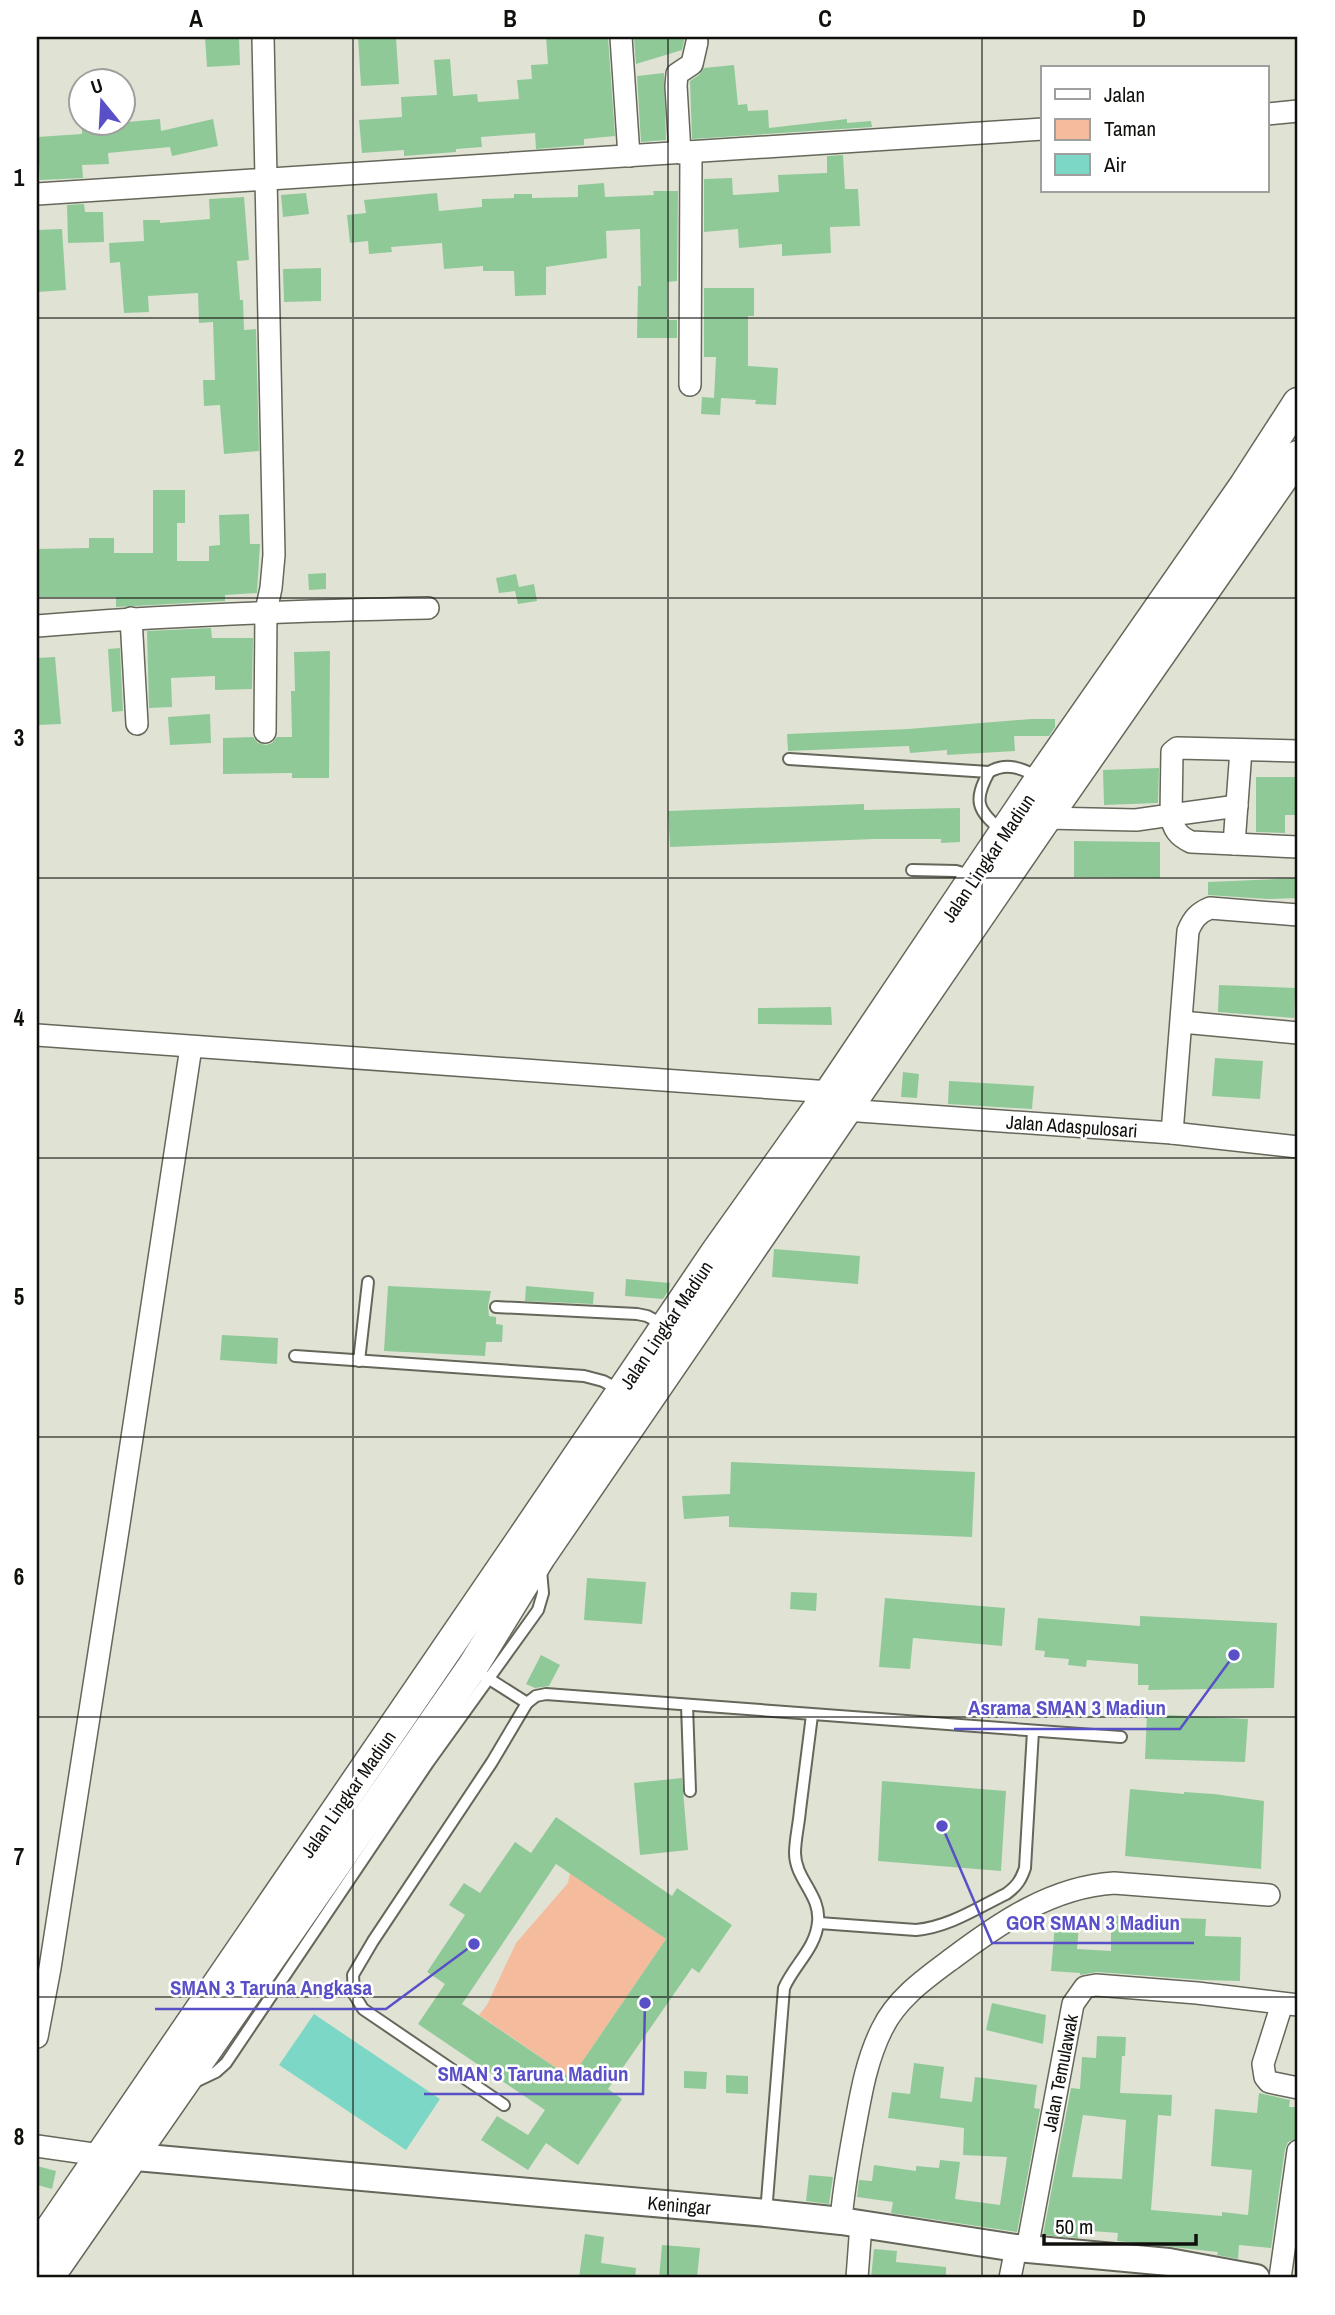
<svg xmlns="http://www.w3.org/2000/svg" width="1335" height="2315" font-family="'Archivo Narrow',sans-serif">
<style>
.green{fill:#f4bb9d}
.water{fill:#7cd7c7}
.building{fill:#90c998;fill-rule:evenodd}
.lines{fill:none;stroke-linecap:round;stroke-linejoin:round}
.service-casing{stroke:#65675a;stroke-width:14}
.minor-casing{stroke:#65675a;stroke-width:24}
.tertiary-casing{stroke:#65675a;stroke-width:30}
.secondary-casing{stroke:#65675a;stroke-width:33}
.service{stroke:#fff;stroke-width:10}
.minor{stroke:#fff;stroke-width:21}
.tertiary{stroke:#fff;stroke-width:26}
.secondary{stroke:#fff;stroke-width:30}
.grid{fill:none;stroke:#10110c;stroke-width:2;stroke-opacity:0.55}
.labels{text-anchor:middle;stroke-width:5;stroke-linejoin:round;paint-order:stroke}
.street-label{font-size:19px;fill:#10110c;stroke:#fff}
.leader{fill:none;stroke:#5950c8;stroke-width:2.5}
.callout-dot{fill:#5950c8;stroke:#fff;stroke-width:2.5}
.callout-label{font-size:21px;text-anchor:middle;font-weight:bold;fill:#5950c8;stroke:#fff;stroke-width:5;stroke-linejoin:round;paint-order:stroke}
.neatline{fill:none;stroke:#10110c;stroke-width:2.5}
.grid-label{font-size:23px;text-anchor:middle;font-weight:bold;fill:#10110c}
</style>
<rect width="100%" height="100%" fill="#e0e3d4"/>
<!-- green -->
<path class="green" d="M570,1873L666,1939L571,2078L479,2015L487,2005L516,1943L568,1883Z"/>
<!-- water -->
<path class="water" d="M314,2014L440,2099L406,2150L279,2065Z"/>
<!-- building -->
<g class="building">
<path d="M205,37H239L240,65L207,67Z"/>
<path d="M358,37H396L399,84L361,86Z"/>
<path d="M546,37H608L615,136L584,139V145L536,149L535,133L481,137L482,147L456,149V152L404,156V150L362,153L359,120L402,117L401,97L437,95L434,60L450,59L453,96L477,94L478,102L519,99L517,80L532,79L531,65L548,64Z"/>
<path d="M667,37H685L682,50L636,64L634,39Z"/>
<path d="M734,65L738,105L747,104L748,111L768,110L769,128L847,119V123L871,121L872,127L692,139L690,81L699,75L704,68Z"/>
<path d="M664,73L666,140L641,142L637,76Z"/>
<path d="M160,119L161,131L213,119L218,146L172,156L170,147L108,153L109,164L82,165L83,178L40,180L39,163H37V137L82,134V122L107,124Z"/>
<path d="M843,155L845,189H858L860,226L830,227L831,253L782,256V244L739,248L738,229L704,232V179L732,178L733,195L779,192L778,175L827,173V156Z"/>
<path d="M604,183L605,197L654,195L653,191H678L677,281L667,282V320H677V338H637L638,286H641L640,229L606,231L607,258L546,267V295L515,296L514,271H483V266L444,269L442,243L391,247L392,252L369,254L368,241L350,243L347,215L366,213L364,200L437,193L439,211L482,207V199L514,198V194H532V198L578,197V185Z"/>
<path d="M306,193L309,214L283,217L281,195Z"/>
<path d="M244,197L249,260L237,261L240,300H243L244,330L256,329L259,451L224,454L220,405L204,406L203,380H215L213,322L199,323L198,293L148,296L149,312L124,313L120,262L110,263L109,243L144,241L143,220H160V223L210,219L209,199Z"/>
<path d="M84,204L85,212H103L104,242L68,243L67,205Z"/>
<path d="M62,229L66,290L37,292V230Z"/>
<path d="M321,268V301L284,302L283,269Z"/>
<path d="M704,288H754V316H748V366L778,368L776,405L755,404L756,400L721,398L720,415L701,414L702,397L714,398L716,357H704Z"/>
<path d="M153,490H185V523H177V561H209V546L220,545L219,515L249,514L250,544H260L257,593L225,595V601L116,607V597H37V549L89,548V538H114V553H153Z"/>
<path d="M326,573V589L309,590L308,574Z"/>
<path d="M516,574L519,587L534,584L537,601L518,604L515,591L499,593L496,578Z"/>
<path d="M211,628L212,638H253L252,689L215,690V676L171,678L172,707L149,708L147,631Z"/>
<path d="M120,648L123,711L112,712L108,649Z"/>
<path d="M330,651L329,778H292V773L223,774V738L253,737L258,743L266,745L272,743L277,737H292L291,691H295L294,652Z"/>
<path d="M55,657L61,724L37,725V658Z"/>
<path d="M210,714L211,743L170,745L168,717Z"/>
<path d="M1031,719H1055V727L1049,736H1014L1015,751L947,755V750L910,753L909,746L788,751L787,734L908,729Z"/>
<path d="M1159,768L1158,803L1104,805L1103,770Z"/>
<path d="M1256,777H1298V815H1285V833L1256,832Z"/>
<path d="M864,804V810L960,808V842L941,843V839H874L670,847L668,811Z"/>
<path d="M1074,841L1160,842V878L1074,877Z"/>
<path d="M1298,878V898L1268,899L1208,895V882Z"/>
<path d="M1219,985L1295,988L1294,1018L1218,1012Z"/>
<path d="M831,1007L832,1025L758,1024V1008Z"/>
<path d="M1215,1058L1263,1061L1260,1099L1212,1096Z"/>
<path d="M903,1072L919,1074L917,1098L901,1097Z"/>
<path d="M949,1081L1034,1086L1032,1109L948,1104Z"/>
<path d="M774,1249L860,1256L858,1284L772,1277Z"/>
<path d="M626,1279L670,1283L669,1290L663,1299L625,1296Z"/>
<path d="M388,1286L491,1291L488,1306L489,1316L496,1317V1324L503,1325L502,1342H486L485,1356L384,1351Z"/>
<path d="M526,1286L594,1292L593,1304L525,1301Z"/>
<path d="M222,1335L278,1338L277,1364L220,1360Z"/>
<path d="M731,1462L975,1472L972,1537L729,1527V1516L684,1519L682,1496L730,1494Z"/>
<path d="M587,1578L646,1582L642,1624L584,1620Z"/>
<path d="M791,1592L817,1593L816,1611L790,1609Z"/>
<path d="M885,1598L1005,1608L1002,1646L913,1638L910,1669L879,1667Z"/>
<path d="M1140,1616L1277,1623L1274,1688L1148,1690L1149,1685H1138V1664L1087,1660L1086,1667L1068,1665L1069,1659L1044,1657L1045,1651L1035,1650L1038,1618L1140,1626Z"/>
<path d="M541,1655L560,1665L549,1686L535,1688L526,1684Z"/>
<path d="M1147,1714L1248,1719L1245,1762L1145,1759Z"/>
<path d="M682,1778L688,1850L640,1855L634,1783Z"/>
<path d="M882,1781L1006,1791L1001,1871L878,1861Z"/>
<path d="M1130,1789L1184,1794V1792L1214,1794L1264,1801L1261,1869L1125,1856Z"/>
<path d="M556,1817L672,1896L677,1888L732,1925L699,1973L692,1968L608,2089L622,2099L578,2165L546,2143L528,2170L481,2140L497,2116L528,2135L545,2110L418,2024L445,1984L427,1972L465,1915L449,1905L464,1883L480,1893L515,1842L531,1853ZM556,1864L666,1939L571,2078L462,2004Z"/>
<path d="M1111,1916H1135V1922L1176,1923V1918L1206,1919L1205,1936L1241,1937L1240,1981L1202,1980L1097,1972L1080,1975V1973L1051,1971L1055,1924L1079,1925L1077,1949L1111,1951Z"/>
<path d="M992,2003L1046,2015L1043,2044L986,2030Z"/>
<path d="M1097,2036L1126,2037L1125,2056H1122L1120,2093L1172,2095L1171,2116L1158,2115L1151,2210L1222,2216V2212L1248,2215L1252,2170L1211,2166L1215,2109L1257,2113L1259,2093L1290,2100L1289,2107H1298V2138L1288,2142L1285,2149L1271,2248L1239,2245L1238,2259L1217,2255L1218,2252L1117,2241L1118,2233L1079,2230L1078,2238L1043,2235L1071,2088L1080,2089L1082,2057L1096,2058ZM1083,2115L1126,2120L1122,2179L1072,2177Z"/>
<path d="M914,2063L944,2067L940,2098L972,2102L975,2077L1037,2085L1034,2108L1040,2109L1017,2232L891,2213L893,2202L857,2197L859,2180L872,2181L874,2165L916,2171V2166L939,2168L940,2160L960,2162L955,2199L1000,2205L1007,2157L963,2155L964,2128L888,2118L892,2092L910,2094Z"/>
<path d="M684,2071L707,2072L706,2089L684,2088Z"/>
<path d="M726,2075L748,2076V2094L726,2093Z"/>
<path d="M37,2166L56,2171L52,2189L37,2185Z"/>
<path d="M809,2175L833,2177L829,2204L806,2201Z"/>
<path d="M585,2234L604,2237L601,2263L636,2268L635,2278H579Z"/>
<path d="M662,2245L700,2248L697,2278H659Z"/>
<path d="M874,2249L897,2251L896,2262L946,2267V2278H871Z"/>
</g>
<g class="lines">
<defs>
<g id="service">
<path d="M789,759L989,772"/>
<path d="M1002,831C977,810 973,801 989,772C1007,762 1021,768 1039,777"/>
<path d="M912,870L956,871L973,876"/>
<path d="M496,1307L637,1314L647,1316L664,1325"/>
<path d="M295,1356L584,1376L603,1381L620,1390"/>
<path d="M359,1361L368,1282"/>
<path d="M483,1675L527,1703L492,1762L373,1941L353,1975L354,1994L363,2009L504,2105"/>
<path d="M527,1703L536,1696L546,1694L1121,1737"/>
<path d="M687,1705L690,1791"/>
<path d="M819,1923L916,1930C949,1927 977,1908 1006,1894C1017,1886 1021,1880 1025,1868L1033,1731"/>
<path d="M195,2082L216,2072L226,2063L428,1763L538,1610L543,1593L541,1570"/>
<path d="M766,2213L784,1988C794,1965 816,1948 818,1922C821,1895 795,1879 795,1853C795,1839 799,1824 800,1810C804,1778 808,1746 812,1715"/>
</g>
<g id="minor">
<path d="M263,37L274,555L271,588L266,611L265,732"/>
<path d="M621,37L629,156"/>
<path d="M1267,114L1298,111"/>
<path d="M680,153L676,86L677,74L692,64L697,42"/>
<path d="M37,194L1043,129"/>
<path d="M690,385L691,152"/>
<path d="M131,618L137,724"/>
<path d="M37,626C167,615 297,611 428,608"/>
<path d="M1237,806L1171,815C1173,829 1178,836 1191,842L1298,847"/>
<path d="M1046,818L1136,820L1171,815L1172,752L1177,748L1298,751"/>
<path d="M1234,844L1241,750"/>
<path d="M1182,1022L1298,1033"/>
<path d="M37,1035L830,1092"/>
<path d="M845,1110L1172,1133L1298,1147"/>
<path d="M1172,1133L1188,931C1193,919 1198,913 1210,908L1298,915"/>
<path d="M1282,2004L1263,2064L1265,2077L1269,2082L1298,2088"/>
<path d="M37,2037L50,1968L119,1524L191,1047"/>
<path d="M37,2146L100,2155"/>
<path d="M841,2221C843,2193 848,2165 853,2137C860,2100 865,2063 882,2029C897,1998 926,1978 953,1958C1001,1922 1052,1887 1114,1883L1269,1895"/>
<path d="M1027,2249L1073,2004L1085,1987L1096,1985L1197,1993L1298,2005"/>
<path d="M857,2278L861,2224"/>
<path d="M1010,2278L1016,2248"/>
<path d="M1280,2278L1298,2151"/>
</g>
<path id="tertiary" d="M113,2155L766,2213L841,2221L1016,2248L1169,2262L1256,2278"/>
<g id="secondary">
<path d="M37,2249L522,1539L717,1251L830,1092L1041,778L1245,485L1298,403"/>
<path d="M48,2278L473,1666L540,1557L1046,818L1298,456"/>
</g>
</defs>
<!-- service casing -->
<use href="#service" class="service-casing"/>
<!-- minor casing -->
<use href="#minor" class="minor-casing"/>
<!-- tertiary casing -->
<use href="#tertiary" class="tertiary-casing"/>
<!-- secondary casing -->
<use href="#secondary" class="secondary-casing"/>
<!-- service -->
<use href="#service" class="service"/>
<!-- minor -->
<use href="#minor" class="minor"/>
<!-- tertiary -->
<use href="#tertiary" class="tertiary"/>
<!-- secondary -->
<use href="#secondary" class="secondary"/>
</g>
<!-- grid -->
<path class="grid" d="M353,37V2278M668,37V2278M982,37V2278M37,318H1298M37,598H1298M37,878H1298M37,1158H1298M37,1437H1298M37,1717H1298M37,1997H1298"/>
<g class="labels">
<!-- street labels -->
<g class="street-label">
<text transform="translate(988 858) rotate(-56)" y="7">Jalan Lingkar Madiun</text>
<text transform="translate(1072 1126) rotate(4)" y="7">Jalan Adaspulosari</text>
<text transform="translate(666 1325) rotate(-56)" y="7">Jalan Lingkar Madiun</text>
<text transform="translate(348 1794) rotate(-55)" y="7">Jalan Lingkar Madiun</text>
<text transform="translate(1060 2073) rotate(-79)" y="7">Jalan Temulawak</text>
<text transform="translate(679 2205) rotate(5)" y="7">Keningar</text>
</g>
</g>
<!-- callouts -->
<path class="leader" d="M1234 1655L1180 1729H954M942 1826L992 1943H1194M474 1944L386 2009H155M645 2003L643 2094H424"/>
<g class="callout-dot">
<circle cx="1234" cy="1655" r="7"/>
<circle cx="942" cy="1826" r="7"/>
<circle cx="474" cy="1944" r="7"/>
<circle cx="645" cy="2003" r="7"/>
</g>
<g class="callout-label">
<text x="1067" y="1715">Asrama SMAN 3 Madiun</text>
<text x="1093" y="1930">GOR SMAN 3 Madiun</text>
<text x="271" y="1995">SMAN 3 Taruna Angkasa</text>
<text x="533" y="2081">SMAN 3 Taruna Madiun</text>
</g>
<!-- border -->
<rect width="1335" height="2315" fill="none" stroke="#ffffff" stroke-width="77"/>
<!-- legend -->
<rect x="1041" y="66" width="228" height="126" fill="#ffffff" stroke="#9fa09e" stroke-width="2"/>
<rect x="1055" y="89" width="35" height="10" fill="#ffffff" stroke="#9fa09e" stroke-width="2"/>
<text x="1104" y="102" font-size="21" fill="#10110c">Jalan</text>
<rect x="1055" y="119" width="35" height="21" fill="#f4bb9d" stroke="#9fa09e" stroke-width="2"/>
<text x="1104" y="136" font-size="21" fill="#10110c">Taman</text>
<rect x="1055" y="154" width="35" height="21" fill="#7cd7c7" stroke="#9fa09e" stroke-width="2"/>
<text x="1104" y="172" font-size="21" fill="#10110c">Air</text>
<!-- north arrow -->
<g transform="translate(102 102) rotate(342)"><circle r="33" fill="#ffffff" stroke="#9fa09e" stroke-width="2"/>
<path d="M0-5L12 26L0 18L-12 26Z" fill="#5950c8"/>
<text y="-10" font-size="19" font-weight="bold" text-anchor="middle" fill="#10110c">U</text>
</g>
<!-- scale -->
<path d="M1044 2234v10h152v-10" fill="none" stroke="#10110c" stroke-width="3.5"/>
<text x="1055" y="2234" font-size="21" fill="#10110c" stroke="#ffffff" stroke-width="5" paint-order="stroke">50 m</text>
<rect x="38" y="38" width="1258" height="2238" class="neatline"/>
<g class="grid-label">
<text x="196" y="27">A</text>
<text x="510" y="27">B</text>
<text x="825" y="27">C</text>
<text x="1139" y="27">D</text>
<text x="19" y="186">1</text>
<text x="19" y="466">2</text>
<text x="19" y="746">3</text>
<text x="19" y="1026">4</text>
<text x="19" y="1305">5</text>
<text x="19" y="1585">6</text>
<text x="19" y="1865">7</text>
<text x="19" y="2145">8</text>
</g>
</svg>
